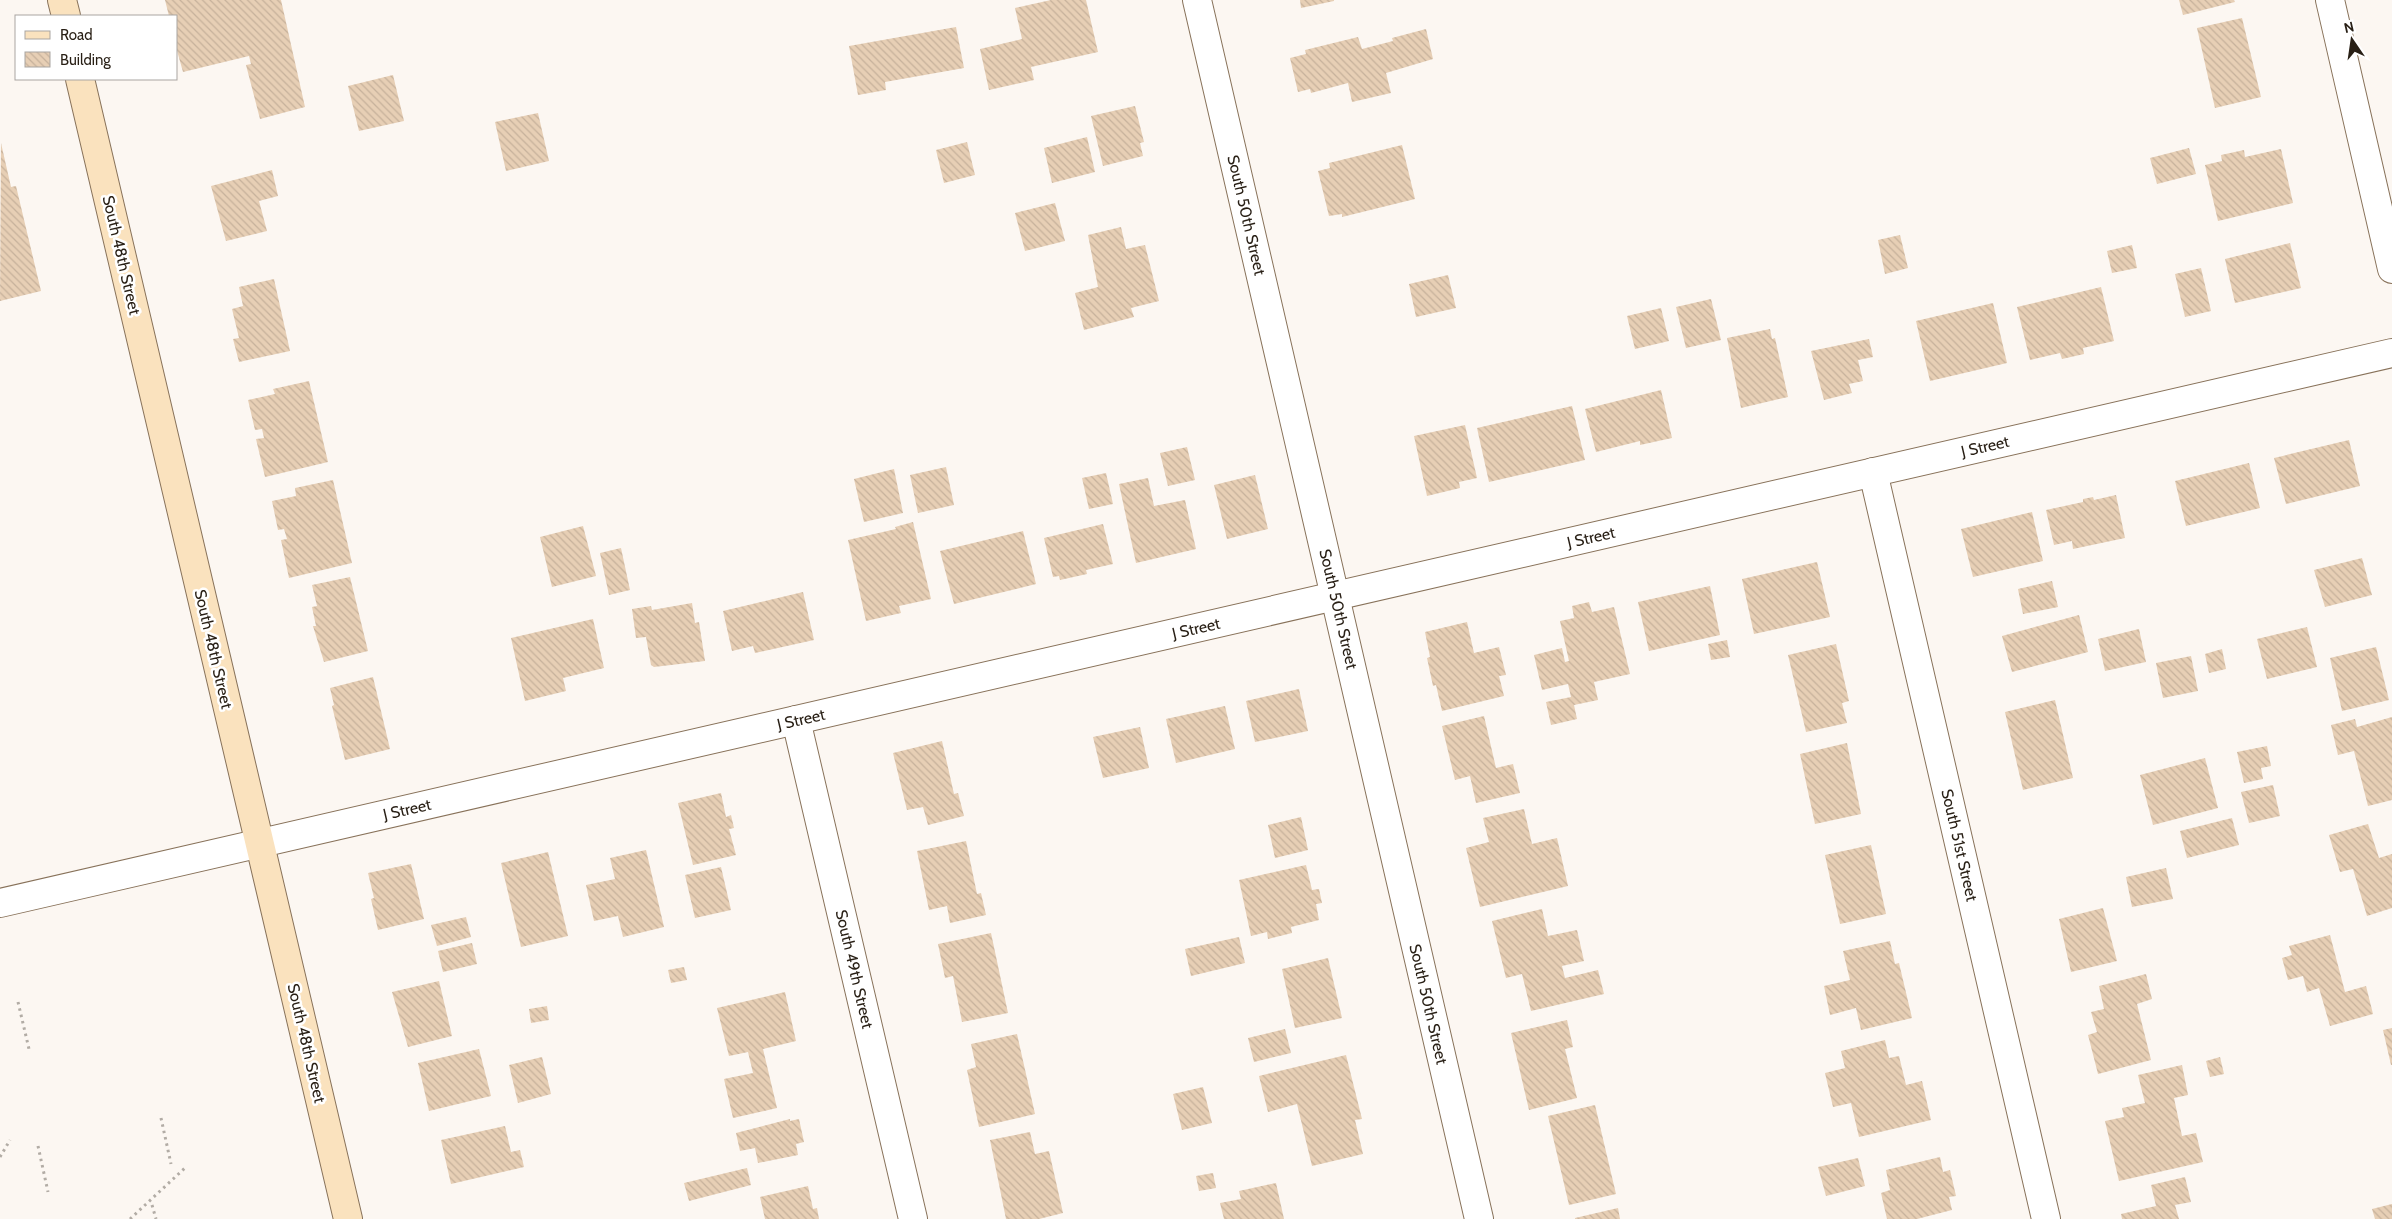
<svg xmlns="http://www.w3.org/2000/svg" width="2392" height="1219" font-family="Cabin,sans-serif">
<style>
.building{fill:url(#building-back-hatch)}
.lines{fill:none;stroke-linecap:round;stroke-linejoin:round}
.street-casing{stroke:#88725a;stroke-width:30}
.secondary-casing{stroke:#88725a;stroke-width:30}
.path{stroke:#b2aca5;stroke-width:3;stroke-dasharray:2.5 4;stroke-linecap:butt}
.street{stroke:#fff;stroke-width:28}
.secondary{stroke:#fae2be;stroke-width:28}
.labels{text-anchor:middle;stroke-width:5;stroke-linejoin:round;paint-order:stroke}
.street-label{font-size:16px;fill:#281f15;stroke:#fff}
</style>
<defs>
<pattern id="building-back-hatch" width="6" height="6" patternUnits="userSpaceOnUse" patternTransform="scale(1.25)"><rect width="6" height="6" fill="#e7cfb5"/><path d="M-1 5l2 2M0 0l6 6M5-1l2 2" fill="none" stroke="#c6b19b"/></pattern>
</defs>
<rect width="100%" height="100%" fill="#fcf7f2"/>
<!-- building -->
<g class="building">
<path d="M165,0H281L305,107L260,119L246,65L251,64L249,56L183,72L176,47V16H169Z"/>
<path d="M1051,0H1086L1098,52L1031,67L1034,80L989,90L980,49L1022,39L1015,8Z"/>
<path d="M1300,0H1334V1L1301,8Z"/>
<path d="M2179,0H2234L2235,2L2183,15Z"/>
<path d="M2242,18L2261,97L2215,108L2197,28Z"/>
<path d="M956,27L964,68L885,82L886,90L858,95L849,46Z"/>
<path d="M1426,29L1433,59L1386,73L1391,93L1352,102L1348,83L1311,93L1310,89L1298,92L1290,58L1306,54L1305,50L1358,37L1362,49L1393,41L1392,38Z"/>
<path d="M393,75L404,121L359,131L348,86Z"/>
<path d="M1135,106L1144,142L1140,143L1143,156L1103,166L1091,116Z"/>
<path d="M538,113L549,161L506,171L495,122Z"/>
<path d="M1087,137L1095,172L1052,183L1044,148Z"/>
<path d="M967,142L975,175L944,183L936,150Z"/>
<path d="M1,143L11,187L16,186L41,291L0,301Z"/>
<path d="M1402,145L1415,199L1342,217V214L1329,216L1318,171L1330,168L1329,163Z"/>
<path d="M2189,148L2196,174L2157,184L2150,158Z"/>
<path d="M2281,149L2293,203L2218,221L2205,165L2222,161L2221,155L2244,150L2245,157Z"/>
<path d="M272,170L278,196L259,201L267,231L226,241L211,186Z"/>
<path d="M1055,203L1065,241L1025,251L1015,213Z"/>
<path d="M1121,227L1126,249L1145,245L1159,301L1131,308L1134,317L1084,330L1075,293L1098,287L1088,235Z"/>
<path d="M1900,235L1908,268L1885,274L1878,240Z"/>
<path d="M2290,243L2301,288L2235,303L2225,259Z"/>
<path d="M2132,245L2137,268L2112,273L2107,251Z"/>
<path d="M2201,268L2211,311L2185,317L2175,274Z"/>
<path d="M1448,275L1456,308L1416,317L1409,284Z"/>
<path d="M274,279L290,351L239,362L233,339L239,338L232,309L243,306L239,287Z"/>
<path d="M2101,287L2114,341L2083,348L2084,354L2062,359L2060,353L2030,360L2017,307Z"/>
<path d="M1711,299L1721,340L1686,348L1676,307Z"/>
<path d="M1993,303L2007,363L1930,381L1916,321Z"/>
<path d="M1661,308L1669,341L1635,349L1627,316Z"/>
<path d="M1770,329L1772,339L1775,338L1788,397L1741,408L1727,338Z"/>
<path d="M1869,339L1873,357L1858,360L1863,381L1849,384L1852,393L1824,400L1811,351Z"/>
<path d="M309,381L328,462L265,477L256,439L264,438L262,429L255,430L248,400L275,394L273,389Z"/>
<path d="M1661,390L1672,438L1640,445V441L1596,452L1585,409Z"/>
<path d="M1572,406L1585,460L1489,482L1477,428Z"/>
<path d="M1465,425L1477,478L1459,482L1460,488L1427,496L1414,436Z"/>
<path d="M2349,440L2360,486L2286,504L2274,458Z"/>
<path d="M1187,447L1195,480L1168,486L1160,453Z"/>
<path d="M2249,463L2260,508L2186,526L2175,481Z"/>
<path d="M946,467L954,505L918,513L910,475Z"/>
<path d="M894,469L903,513L864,522L854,479Z"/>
<path d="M1106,473L1113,504L1089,509L1082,478Z"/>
<path d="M1255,475L1268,529L1227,539L1214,485Z"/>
<path d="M1148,478L1154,506L1185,500L1196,549L1136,563L1119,484Z"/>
<path d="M333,480L352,563L289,578L281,540L287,539L284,529L278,530L272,501L296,496L295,488Z"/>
<path d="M2116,495L2125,538L2073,549L2072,541L2054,545L2046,510L2083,502V499L2093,497L2094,500Z"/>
<path d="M2032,512L2043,561L1973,577L1961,529Z"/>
<path d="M913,522L931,599L899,606L901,613L866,621L848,540L896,529L895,527Z"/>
<path d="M1103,524L1113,564L1086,570L1087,574L1060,580L1059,576L1053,577L1044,538Z"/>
<path d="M583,526L596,576L552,587L540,537Z"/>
<path d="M1023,531L1036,584L954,604L940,551Z"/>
<path d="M621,548L630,590L609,595L600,553Z"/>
<path d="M2362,558L2372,595L2325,607L2314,570Z"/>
<path d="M1817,562L1830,617L1754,634L1742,579Z"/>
<path d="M350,577L368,651L324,662L313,626H316L312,607L317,606L312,585Z"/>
<path d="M2052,581L2058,607L2023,614L2018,589Z"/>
<path d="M1710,586L1720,635L1649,651L1638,602Z"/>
<path d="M803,592L814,640L755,653L753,646L732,651L723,611Z"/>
<path d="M1589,602L1592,612L1614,607L1630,674L1594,682L1598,700L1574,705L1577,719L1551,725L1546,702L1571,697L1568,684L1542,690L1534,655L1562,648L1565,662L1569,661L1560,621L1574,618L1572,606Z"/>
<path d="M692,603L695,623L699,622L705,661L654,667L651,665L646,637L636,638L632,609L651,606L652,610Z"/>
<path d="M2079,615L2088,652L2012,672L2002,636Z"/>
<path d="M593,619L604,668L563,678L566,691L525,701L511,638Z"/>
<path d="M1467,622L1474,653L1499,647L1506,675L1499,676L1504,696L1442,711L1436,685L1433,686L1427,658L1430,657L1425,632Z"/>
<path d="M2307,627L2317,667L2267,679L2257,639Z"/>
<path d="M2139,629L2146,662L2105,671L2098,639Z"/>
<path d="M1727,640L1730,657L1711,660L1708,644Z"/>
<path d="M1836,644L1849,701L1842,703L1847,723L1806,732L1788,655Z"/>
<path d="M2376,647L2389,700L2342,711L2330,658Z"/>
<path d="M2222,649L2226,669L2209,673L2205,654Z"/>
<path d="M2191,656L2198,691L2163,698L2156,663Z"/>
<path d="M373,677L390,749L345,760L332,706L334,705L330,688Z"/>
<path d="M1299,689L1308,731L1255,742L1246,701Z"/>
<path d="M2055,700L2073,778L2023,790L2005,712Z"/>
<path d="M1225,706L1235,749L1176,763L1166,719Z"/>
<path d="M1484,716L1496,768L1513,764L1520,793L1476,803L1470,776L1455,780L1442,726Z"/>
<path d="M2392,717V800L2368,806L2354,751L2338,755L2331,725L2355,719L2357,727Z"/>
<path d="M1140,727L1149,768L1103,778L1093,737Z"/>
<path d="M942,741L954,794L958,793L964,816L928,825L923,807L907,810L893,753Z"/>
<path d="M1847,743L1861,814L1815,824L1800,754Z"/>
<path d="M2267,746L2271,766L2261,768L2263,779L2244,783L2237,752Z"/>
<path d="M2205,758L2218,808L2153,825L2140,775Z"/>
<path d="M2273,785L2280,816L2249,823L2241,792Z"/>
<path d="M721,793L726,817L731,815L734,828L729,829L736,855L693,865L678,803Z"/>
<path d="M1524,809L1532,844L1557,838L1568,886L1480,907L1466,848L1489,842L1483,818Z"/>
<path d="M1301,817L1308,850L1275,858L1268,825Z"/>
<path d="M2232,818L2239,845L2187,858L2180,831Z"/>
<path d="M2368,824L2379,858L2392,854V908L2367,916L2353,869L2340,872L2329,835Z"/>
<path d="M966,841L977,894L981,893L986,915L950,923L947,906L929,910L917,851Z"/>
<path d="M1871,845L1886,914L1840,924L1825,855Z"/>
<path d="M646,850L664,927L623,937L618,916L594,921L586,885L615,879L610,858Z"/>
<path d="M548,852L568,936L521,947L501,863Z"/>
<path d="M411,864L424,919L378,930L371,899L374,898L368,873Z"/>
<path d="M1306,865L1312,890L1319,889L1322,903L1316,904L1319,920L1291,927L1292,933L1268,939L1267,932L1251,936L1239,880Z"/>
<path d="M721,867L731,910L695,918L685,875Z"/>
<path d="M2166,868L2173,899L2132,907L2126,877Z"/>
<path d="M2103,908L2117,961L2071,972L2059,919Z"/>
<path d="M1542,909L1548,936L1577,930L1584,961L1562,966L1565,978L1598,970L1604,994L1531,1011L1522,974L1506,978L1492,921Z"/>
<path d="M466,917L471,937L437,946L431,925Z"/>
<path d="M991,933L1008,1013L962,1022L953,976L945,978L938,944Z"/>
<path d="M2330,935L2345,992L2366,986L2373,1014L2330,1026L2319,988L2307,992L2303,976L2288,980L2282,958L2292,955L2289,946Z"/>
<path d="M1239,937L1245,963L1191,976L1185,949Z"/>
<path d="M1890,941L1895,964L1899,963L1912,1018L1861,1030L1856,1008L1830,1015L1824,986L1850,980L1843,951Z"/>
<path d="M472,943L477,964L443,972L438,951Z"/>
<path d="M1328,958L1342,1018L1295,1028L1282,969Z"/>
<path d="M684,967L687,980L671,983L668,970Z"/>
<path d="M2146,974L2152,999L2137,1004L2151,1060L2098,1074L2088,1035L2097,1032L2091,1012L2104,1009L2099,986Z"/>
<path d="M439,981L452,1036L408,1047L392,992Z"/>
<path d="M785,992L796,1041L763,1049L777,1108L733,1118L724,1079L753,1073L748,1052L729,1056L717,1008Z"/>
<path d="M547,1006L549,1020L531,1023L529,1009Z"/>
<path d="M1567,1020L1573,1047L1565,1049L1577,1098L1529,1110L1511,1033Z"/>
<path d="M2392,1028V1065H2391L2383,1030Z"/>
<path d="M1285,1029L1291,1053L1254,1062L1248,1038Z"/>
<path d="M1017,1034L1035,1114L979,1127L967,1070L976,1067L971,1044Z"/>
<path d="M1885,1040L1889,1058L1899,1056L1906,1085L1922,1081L1931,1120L1859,1137L1851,1103L1833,1107L1825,1073L1845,1068L1841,1051Z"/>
<path d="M479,1049L491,1096L429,1111L418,1063Z"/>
<path d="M1346,1055L1362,1119L1355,1120L1363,1154L1312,1166L1297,1104L1268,1112L1259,1076Z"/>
<path d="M542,1057L551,1094L518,1103L509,1065Z"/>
<path d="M2220,1057L2224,1074L2210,1077L2206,1061Z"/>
<path d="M2182,1065L2188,1095L2174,1098L2182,1136L2196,1133L2203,1162L2119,1181L2105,1121L2124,1117L2122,1108L2145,1103L2138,1075Z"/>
<path d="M1203,1087L1212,1123L1182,1130L1173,1094Z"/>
<path d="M1595,1105L1616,1194L1569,1205L1548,1116Z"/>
<path d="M790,1119V1121L799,1119L804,1142L796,1144L798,1155L758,1163L755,1148L740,1151L736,1133Z"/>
<path d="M505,1126L511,1152L520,1150L524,1167L451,1184L441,1140Z"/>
<path d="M1030,1132L1035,1154L1049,1151L1063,1213L1039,1219H1006L990,1140Z"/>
<path d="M1940,1157L1943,1172L1950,1170L1956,1196L1949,1197L1952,1210L1917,1219H1887L1881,1193L1890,1190L1886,1170Z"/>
<path d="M1858,1158L1865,1186L1826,1196L1818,1167Z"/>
<path d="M747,1168L751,1185L689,1201L684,1183Z"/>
<path d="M1213,1173L1216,1188L1199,1191L1196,1176Z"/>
<path d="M2185,1177L2191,1202L2175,1205L2179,1219H2122L2121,1214L2156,1206L2151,1185Z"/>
<path d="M1276,1183L1284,1219H1224L1220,1203L1241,1199L1239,1191Z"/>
<path d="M808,1186L813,1209L817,1208L819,1219H765L760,1197Z"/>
<path d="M2392,1204V1219H2375L2372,1209Z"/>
<path d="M1618,1208L1620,1219H1575V1218Z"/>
</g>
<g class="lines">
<defs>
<g id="street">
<path d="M1197,0L1479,1219"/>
<path d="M2330,0L2392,269"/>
<path d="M1873,472L2046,1219"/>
<path d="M796,720L913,1219"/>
<path d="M0,903L2392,353"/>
</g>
<g id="secondary">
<path d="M62,0L66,16"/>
<path d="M80,79L348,1219"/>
</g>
</defs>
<!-- street casing -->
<use href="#street" class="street-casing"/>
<!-- secondary casing -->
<use href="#secondary" class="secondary-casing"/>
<!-- path -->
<g class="path">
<path d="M18,1002L29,1049"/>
<path d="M161,1118L171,1164"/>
<path d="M38,1146L48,1192"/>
<path d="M0,1157L10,1140"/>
<path d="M152,1205L156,1219"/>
<path d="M130,1219L186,1167"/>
</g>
<!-- street -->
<use href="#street" class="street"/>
<!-- secondary -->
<use href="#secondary" class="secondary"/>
</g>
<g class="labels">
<!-- street labels -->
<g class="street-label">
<text transform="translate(1247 215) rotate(77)" y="6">South 50th Street</text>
<text transform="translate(122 255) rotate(77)" y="6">South 48th Street</text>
<text transform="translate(1985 446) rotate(-13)" y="6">J Street</text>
<text transform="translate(1591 537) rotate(-13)" y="6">J Street</text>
<text transform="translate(1339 609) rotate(77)" y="6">South 50th Street</text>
<text transform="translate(1196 628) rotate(-13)" y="6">J Street</text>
<text transform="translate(214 649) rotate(77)" y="6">South 48th Street</text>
<text transform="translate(801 719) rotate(-13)" y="6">J Street</text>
<text transform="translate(407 809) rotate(-13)" y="6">J Street</text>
<text transform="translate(1960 845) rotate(77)" y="6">South 51st Street</text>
<text transform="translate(855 969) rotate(77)" y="6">South 49th Street</text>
<text transform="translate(1429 1004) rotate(77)" y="6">South 50th Street</text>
<text transform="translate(307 1043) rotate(77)" y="6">South 48th Street</text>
</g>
</g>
<!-- legend -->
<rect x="15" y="15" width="162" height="65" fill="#ffffff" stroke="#a9a5a1"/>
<rect x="25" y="31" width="25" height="8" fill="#fae2be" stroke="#a9a5a1"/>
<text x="60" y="40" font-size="15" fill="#281f15">Road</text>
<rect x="25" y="52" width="25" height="15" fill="url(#building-back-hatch)" stroke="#a9a5a1"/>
<text x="60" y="65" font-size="15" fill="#281f15">Building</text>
<!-- north arrow -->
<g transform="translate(2352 40) rotate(347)" stroke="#ffffff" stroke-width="4" paint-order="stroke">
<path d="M0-4L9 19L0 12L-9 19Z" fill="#281f15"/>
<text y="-8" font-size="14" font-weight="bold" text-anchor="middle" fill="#281f15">N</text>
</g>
</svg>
